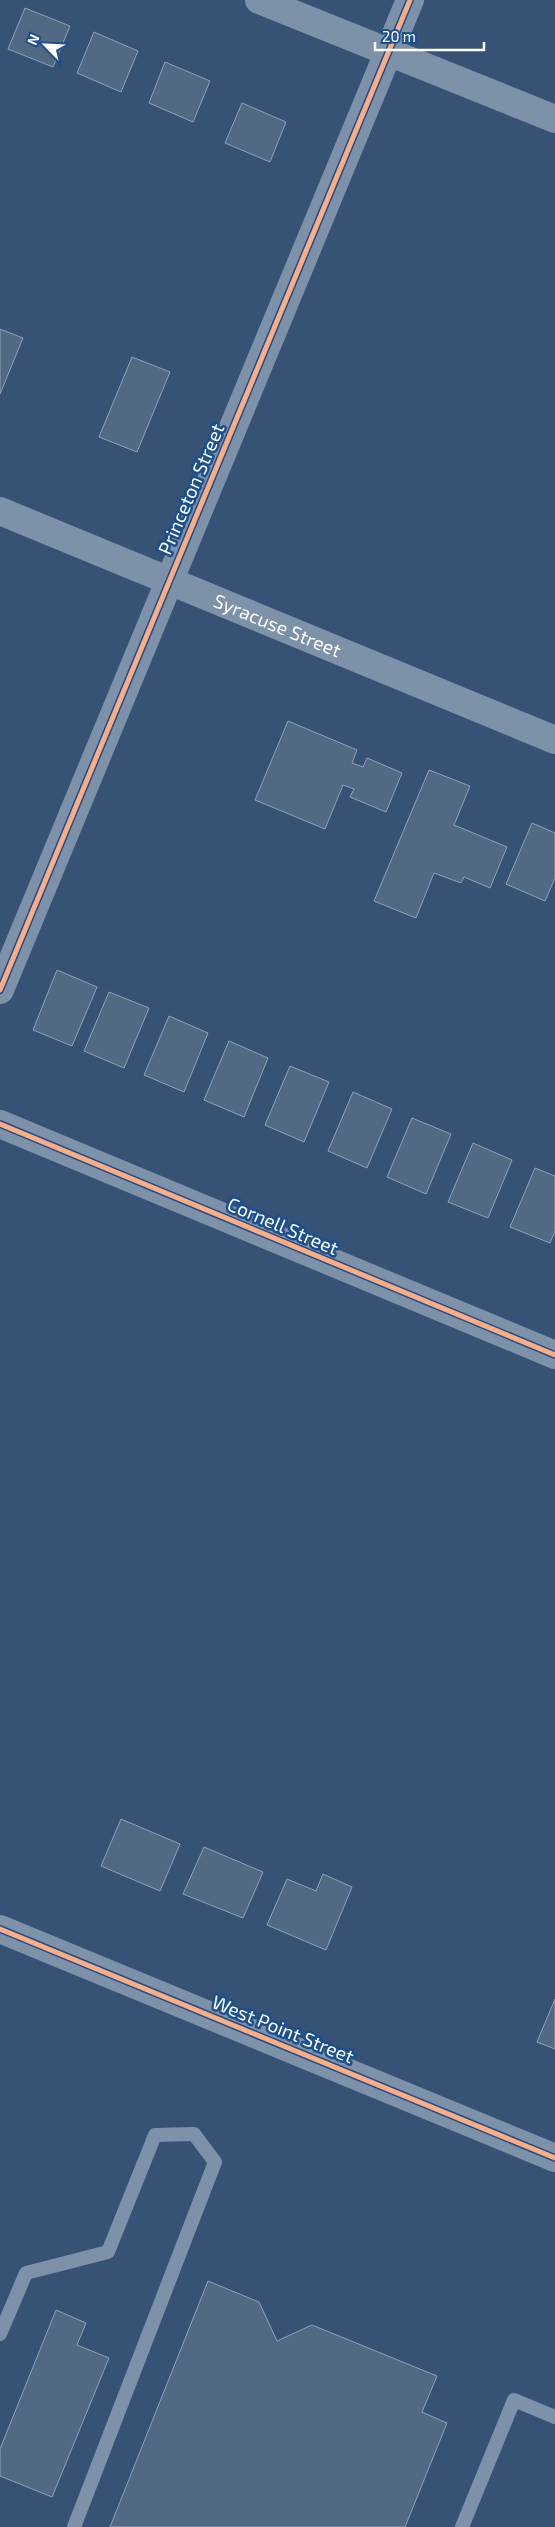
<svg xmlns="http://www.w3.org/2000/svg" width="555" height="2527" font-family="'Exo 2',sans-serif">
<style>
.building{fill:#526984;stroke:#92a2b6}
.lines{fill:none;stroke-linecap:round;stroke-linejoin:round}
.service{stroke:#7d92a8;stroke-width:14}
.minor{stroke:#7d92a8;stroke-width:28}
.cycleway-casing{stroke:#1b4f8f;stroke-width:8}
.cycleway{stroke:#ffac80;stroke-width:5}
.labels{text-anchor:middle;stroke-width:5;stroke-linejoin:round;paint-order:stroke}
.street-label{font-size:19px;fill:#fff;stroke:#1b4f8f}
</style>
<rect width="100%" height="100%" fill="#365274"/>
<!-- building -->
<g class="building">
<path d="M25,8L70,26L53,67L8,49Z"/>
<path d="M94,32L138,51L121,92L77,73Z"/>
<path d="M165,62L210,81L193,122L149,103Z"/>
<path d="M242,103L286,122L270,162L225,143Z"/>
<path d="M0,329L23,338L0,394Z"/>
<path d="M132,357L170,372L137,452L99,437Z"/>
<path d="M288,721L357,750L352,763L363,767L367,758L402,773L386,812L350,797L354,789L343,785L325,829L255,800Z"/>
<path d="M429,770L470,786L454,825L507,847L490,888L464,877L461,883L434,873L416,918L374,901Z"/>
<path d="M532,823L555,833V878L545,901L506,884Z"/>
<path d="M57,970L97,987L72,1046L33,1030Z"/>
<path d="M109,992L149,1008L124,1068L84,1051Z"/>
<path d="M169,1016L208,1033L184,1092L144,1075Z"/>
<path d="M229,1041L268,1058L244,1117L204,1100Z"/>
<path d="M290,1066L329,1082L304,1142L265,1125Z"/>
<path d="M353,1092L392,1109L367,1168L328,1151Z"/>
<path d="M412,1118L451,1134L426,1194L387,1177Z"/>
<path d="M473,1143L512,1160L488,1218L448,1202Z"/>
<path d="M535,1168L555,1176V1231L550,1243L510,1227Z"/>
<path d="M121,1819L180,1844L160,1891L101,1866Z"/>
<path d="M204,1847L263,1872L243,1918L183,1894Z"/>
<path d="M323,1874L352,1887L326,1950L267,1925L287,1879L316,1891Z"/>
<path d="M555,1999V2049L537,2042Z"/>
<path d="M208,2281L259,2302L277,2341L312,2325L437,2376L422,2412L447,2423L405,2527H110Z"/>
<path d="M56,2310L86,2323L77,2345L109,2358L52,2497L0,2476V2449Z"/>
</g>
<g class="lines">
<!-- service -->
<g class="service">
<path d="M0,2334L26,2273L108,2252L155,2135L194,2134L215,2162L74,2527"/>
<path d="M462,2527L514,2400L555,2417"/>
</g>
<!-- minor -->
<g class="minor">
<path d="M259,0L555,119"/>
<path id="s1" d="M0,511L555,740"/>
<path d="M0,990L410,0"/>
<path d="M0,1124L555,1355"/>
<path d="M0,1929L555,2158"/>
</g>
<defs>
<g id="cycleway">
<path d="M0,990L410,0"/>
<path d="M0,1124L555,1355"/>
<path d="M0,1929L555,2158"/>
</g>
</defs>
<!-- cycleway casing -->
<use href="#cycleway" class="cycleway-casing"/>
<!-- cycleway -->
<use href="#cycleway" class="cycleway"/>
</g>
<g class="labels">
<!-- street labels -->
<g class="street-label">
<text transform="translate(191 489) rotate(-67)" y="7">Princeton Street</text>
<text dy="7" stroke="none"><textPath href="#s1" startOffset="300">Syracuse Street</textPath></text>
<text transform="translate(283 1226) rotate(23)" y="7">Cornell Street</text>
<text transform="translate(283 2029) rotate(22)" y="7">West Point Street</text>
</g>
</g>
<!-- north arrow -->
<g transform="translate(45 45) rotate(294)" stroke="#1b4f8f" stroke-width="4" paint-order="stroke">
<path d="M0-4L9 19L0 12L-9 19Z" fill="#ffffff"/>
<text y="-8" font-size="14" font-weight="bold" text-anchor="middle" fill="#ffffff">N</text>
</g>
<!-- scale -->
<path d="M375 42v8h109v-8" fill="none" stroke="#ffffff" stroke-width="2.5"/>
<text x="382" y="42" font-size="15" fill="#ffffff" stroke="#1b4f8f" stroke-width="4" paint-order="stroke">20 m</text>
</svg>
